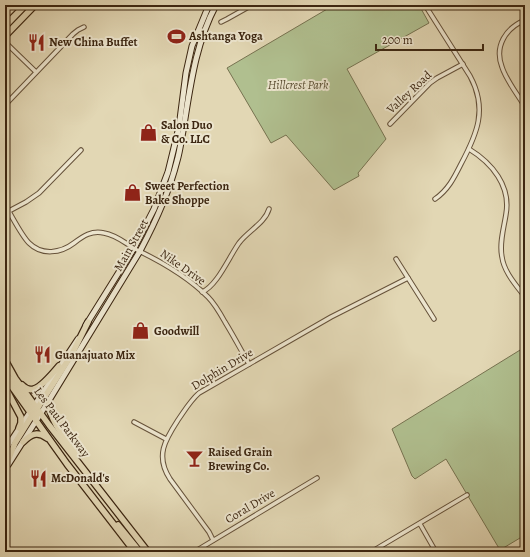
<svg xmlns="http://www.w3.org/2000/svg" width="530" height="557" font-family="Alegreya,serif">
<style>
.green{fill:#b0bf8f;stroke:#767250}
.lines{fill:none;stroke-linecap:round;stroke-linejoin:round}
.street-casing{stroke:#66523a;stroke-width:5.5}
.secondary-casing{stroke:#3c2611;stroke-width:7}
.primary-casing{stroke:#3c2611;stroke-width:8}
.street{stroke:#ece5ce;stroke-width:3.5}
.secondary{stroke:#ece5ce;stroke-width:5}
.primary{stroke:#e2d7b4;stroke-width:5.5}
.labels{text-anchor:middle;stroke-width:4;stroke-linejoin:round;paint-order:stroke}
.poi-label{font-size:12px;font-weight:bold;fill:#3c2611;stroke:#ece5ce;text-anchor:start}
.park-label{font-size:12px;font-style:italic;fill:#594c30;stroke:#ece5ce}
.street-label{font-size:12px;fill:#3c2611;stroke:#ece5ce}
</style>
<rect width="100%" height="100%" fill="#e2d7b4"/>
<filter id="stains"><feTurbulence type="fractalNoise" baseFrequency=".005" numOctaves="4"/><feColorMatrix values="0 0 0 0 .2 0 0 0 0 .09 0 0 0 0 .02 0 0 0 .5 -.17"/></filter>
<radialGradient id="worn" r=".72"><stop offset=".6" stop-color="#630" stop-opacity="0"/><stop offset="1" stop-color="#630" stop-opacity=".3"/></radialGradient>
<!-- green -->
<g class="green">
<path d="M334,5H419L429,23L347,69L386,139L358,173L359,176L334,190L286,135L271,143L227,68Z"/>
<path d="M525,347V535L500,550L446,459L415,479L412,476L392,429Z"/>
</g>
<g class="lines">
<defs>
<g id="street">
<path d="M425,5L470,76C488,109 477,134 461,164C454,178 448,190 435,199"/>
<path d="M525,20C506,28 494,46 502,67C506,80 518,95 525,107"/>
<path d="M221,22L227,19L252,5"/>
<path d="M5,42L36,72"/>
<path d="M5,105L73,34L78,30L84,27"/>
<path d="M390,124L430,83L437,78L463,64"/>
<path d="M469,149C492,163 511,186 506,214C504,228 499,243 502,257C504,272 516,285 525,297"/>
<path d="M5,205C12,216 21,235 29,243C42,256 61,253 74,243C83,236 92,230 104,233C117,235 126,244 137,250C162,262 187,276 208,297C215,304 220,313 225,322C233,335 241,350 249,364"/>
<path d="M9,211L26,202L39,193L81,150"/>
<path d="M396,259L434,319"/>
<path d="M202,292C217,286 229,257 239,243C248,231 265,223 269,209"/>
<path d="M134,422L166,439"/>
<path d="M420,524L436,552"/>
<path d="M213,540L209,532L170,479C155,456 165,440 178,420C185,410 190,401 199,393L331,317L408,278"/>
<path d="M194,552L317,478"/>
<path d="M374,552L376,549L467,495"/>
</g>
<g id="secondary">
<path d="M86,325L134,248L154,209L168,172L179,127L186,73L192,46L209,5"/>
<path d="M5,450L78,339"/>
<path d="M8,465L48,402L140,251C155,223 169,193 177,161C180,151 181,141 183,131C190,89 195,44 216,5"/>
</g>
<g id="primary">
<path d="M5,16L16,5"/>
<path d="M5,36L35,5"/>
<path d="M5,360L15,378L49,425L148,552"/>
<path d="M5,372L32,409L34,411L39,413"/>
<path d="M5,377L67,464L135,552"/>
<path d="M22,385C25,388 29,391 34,389C41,387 54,372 59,366"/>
<path d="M5,387L21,417V423L19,428"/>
<path d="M48,402C51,423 66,439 77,455"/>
<path d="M36,421L37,409L72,354L88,322"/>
<path d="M23,442C31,434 37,431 47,438"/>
<path d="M5,468L15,443L33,414"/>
<path d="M118,525L140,552"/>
</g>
</defs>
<!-- street casing -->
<use href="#street" class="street-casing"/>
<!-- secondary casing -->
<use href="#secondary" class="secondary-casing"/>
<!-- primary casing -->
<use href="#primary" class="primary-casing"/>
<!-- street -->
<use href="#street" class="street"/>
<!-- secondary -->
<use href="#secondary" class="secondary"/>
<!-- primary -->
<use href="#primary" class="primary"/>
</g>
<!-- icons -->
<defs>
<symbol id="stadium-bare" viewBox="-9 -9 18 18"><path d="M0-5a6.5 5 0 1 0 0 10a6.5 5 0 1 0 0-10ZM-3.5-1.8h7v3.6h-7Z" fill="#8f2418" stroke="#ece5ce" stroke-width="2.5" paint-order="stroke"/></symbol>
<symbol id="restaurant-bare" viewBox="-9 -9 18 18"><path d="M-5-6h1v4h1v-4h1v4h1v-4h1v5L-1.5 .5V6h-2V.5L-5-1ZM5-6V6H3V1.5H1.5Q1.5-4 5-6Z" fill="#8f2418" stroke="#ece5ce" stroke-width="2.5" paint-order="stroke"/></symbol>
<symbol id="shop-bare" viewBox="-9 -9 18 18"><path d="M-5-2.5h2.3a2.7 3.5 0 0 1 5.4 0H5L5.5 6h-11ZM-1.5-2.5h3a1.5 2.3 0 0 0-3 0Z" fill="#8f2418" stroke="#ece5ce" stroke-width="2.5" paint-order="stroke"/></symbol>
<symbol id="bar-bare" viewBox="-9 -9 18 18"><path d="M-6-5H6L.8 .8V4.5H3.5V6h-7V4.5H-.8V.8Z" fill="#8f2418" stroke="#ece5ce" stroke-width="2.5" paint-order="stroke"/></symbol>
</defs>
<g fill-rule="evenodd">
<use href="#stadium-bare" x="164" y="24" width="25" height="25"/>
<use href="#restaurant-bare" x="24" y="30" width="25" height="25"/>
<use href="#shop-bare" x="136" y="120" width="25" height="25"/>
<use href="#shop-bare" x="120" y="180" width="25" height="25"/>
<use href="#shop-bare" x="128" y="318" width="25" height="25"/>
<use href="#restaurant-bare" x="30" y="342" width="25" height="25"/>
<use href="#bar-bare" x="182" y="446" width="25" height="25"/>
<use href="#restaurant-bare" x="26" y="466" width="25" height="25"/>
</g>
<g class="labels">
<!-- poi labels -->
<g class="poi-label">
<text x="189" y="40">Ashtanga Yoga</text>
<text x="49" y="46">New China Buffet</text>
<text x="161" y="129">Salon Duo<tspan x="161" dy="14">&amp; Co. LLC</tspan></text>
<text x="145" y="190">Sweet Perfection<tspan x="145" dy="14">Bake Shoppe</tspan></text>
<text x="154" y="335">Goodwill</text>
<text x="55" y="359">Guanajuato Mix</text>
<text x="208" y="456">Raised Grain<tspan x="208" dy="14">Brewing Co.</tspan></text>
<text x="51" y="482">McDonald's</text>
</g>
<!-- park labels -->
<g class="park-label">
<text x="298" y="89">Hillcrest Park</text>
</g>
<!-- street labels -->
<g class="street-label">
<text transform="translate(409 92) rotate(-43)" y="4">Valley Road</text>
<text transform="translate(131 245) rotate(-61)" y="4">Main Street</text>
<text transform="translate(183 267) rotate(35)" y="4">Nike Drive</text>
<text transform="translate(222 369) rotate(-31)" y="4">Dolphin Drive</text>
<text transform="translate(62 422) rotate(53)" y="4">Les Paul Parkway</text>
<text transform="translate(250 506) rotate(-31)" y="4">Coral Drive</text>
</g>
</g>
<!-- margin -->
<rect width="530" height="557" fill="none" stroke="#e2d7b4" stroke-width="20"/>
<rect x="6" y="6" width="518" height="545" fill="none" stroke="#3c2611" stroke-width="2"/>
<rect x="10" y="10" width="510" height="537" fill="none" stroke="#3c2611"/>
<!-- scale -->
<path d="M376 44v6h107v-6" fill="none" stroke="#3c2611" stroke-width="2"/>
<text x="382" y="44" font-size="12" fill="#3c2611" stroke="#ece5ce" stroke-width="3" paint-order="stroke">200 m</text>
<rect width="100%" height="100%" filter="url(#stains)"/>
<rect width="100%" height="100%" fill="url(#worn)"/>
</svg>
